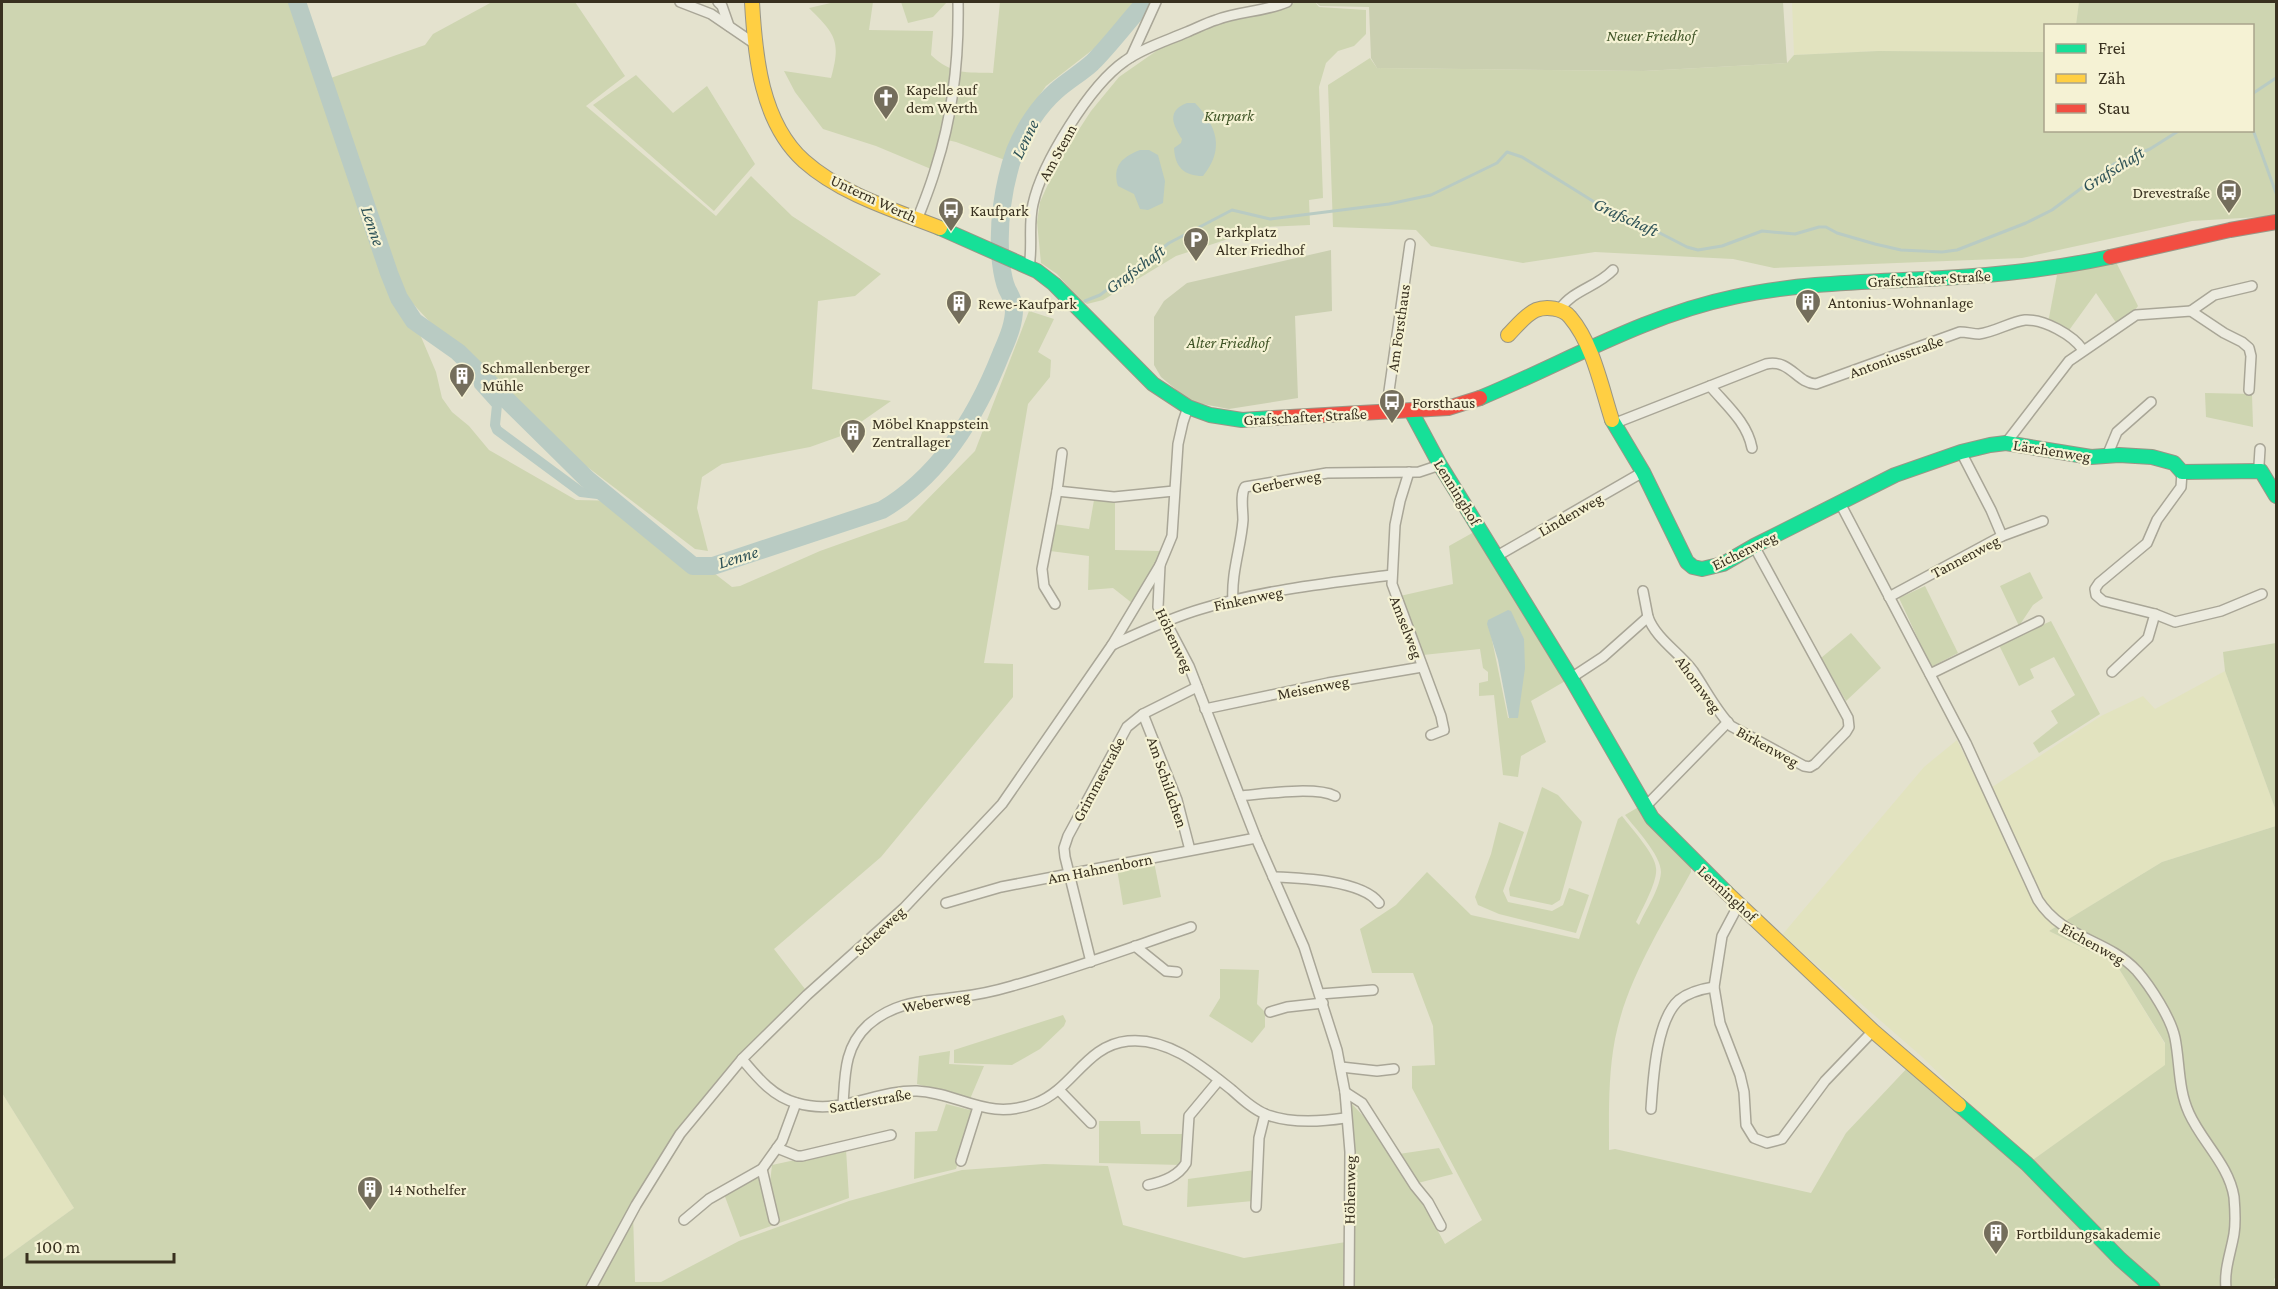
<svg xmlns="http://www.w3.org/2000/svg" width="2278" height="1289" font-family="'Crimson Pro',serif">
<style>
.farmland{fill:#e2e3bf}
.green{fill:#ced5b1;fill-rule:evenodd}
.cemetery{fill:#cacfb0}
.water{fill:#b9cbc3}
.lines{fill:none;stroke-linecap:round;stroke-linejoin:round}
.stream{stroke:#b9cbc3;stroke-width:3}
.canal{stroke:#b9cbc3;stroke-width:10}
.river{stroke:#b9cbc3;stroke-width:18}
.street-casing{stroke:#a9a697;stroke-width:12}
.fast-casing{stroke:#999686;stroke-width:16}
.slow-casing{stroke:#999686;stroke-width:16}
.jam-casing{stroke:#999686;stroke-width:16}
.street{stroke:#ecebdf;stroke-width:9}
.fast{stroke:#16e098;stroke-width:14}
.slow{stroke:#ffcf43;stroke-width:14}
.jam{stroke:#f24e42;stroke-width:14}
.labels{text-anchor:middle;stroke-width:4.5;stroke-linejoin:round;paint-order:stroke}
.park-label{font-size:16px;font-style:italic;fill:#3f5426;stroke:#f5f2d4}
.poi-label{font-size:16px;fill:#38301f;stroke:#f5f2d4;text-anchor:start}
.street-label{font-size:16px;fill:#38301f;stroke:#f5f2d4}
.water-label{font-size:18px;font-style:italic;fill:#2e5257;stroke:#f5f2d4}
</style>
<rect width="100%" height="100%" fill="#e4e2ce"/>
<!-- farmland -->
<g class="farmland">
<path d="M1792,2H2079L2076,25L2046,26L2045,52L1878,51L1794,55Z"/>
<path d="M2225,671L2276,811V826L2162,862L2049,931L2116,964L2165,1044V1066L2030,1162L1920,1055L1782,935L1924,767L1957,740L1983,793L2101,716L2143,696L2155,709Z"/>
<path d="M2,1093L74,1208L2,1260Z"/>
</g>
<!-- green -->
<g class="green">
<path d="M2,2H300L328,79L425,45L433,34L492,2H575L625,76L586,106L716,216L751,176L792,216L881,274L855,296L818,301L812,389L891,401L841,436L810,447L722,464L702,477L697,508L708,551L695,549L510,408L402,292L436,372L442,398L452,412L469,426L489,450L576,500L621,501L732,587L740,586L820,551L907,520L975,451L1029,311L1054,319L1038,352L1051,360L1050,377L1028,404L984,663L1013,664V697L881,857L774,949L805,989L739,1056L709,1095L633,1213L635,1282H661L739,1241L849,1201L962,1170L1044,1164L1108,1166L1123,1225L1244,1258L1346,1242L1352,1104L1392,1147L1445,1244L1482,1220L1412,1088V1066L1435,1065L1433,1026L1413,973H1372L1360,929L1396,905L1427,872L1471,915L1579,939L1618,819L1622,816C1632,829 1655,854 1656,868C1658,881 1642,909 1636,922L1639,925C1646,909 1660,889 1661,872C1661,855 1635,828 1625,815L1642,805L1691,866V872C1662,925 1627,979 1615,1039C1608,1076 1609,1113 1609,1150L1615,1149L1811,1193L1846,1133L1911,1064L2030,1162L2165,1065V1043L2116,964L2049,931L2162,862L2276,826V1277L2274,1279L2276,1287H2V1260L74,1208L2,1093Z"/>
<path d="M835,2H873L869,30L933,31L931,55C952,75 966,72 993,73L1000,2H1134L1118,30L1046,86L1019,124L1005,160L956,142L943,139L931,169L876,146L823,129L795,92L784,71L831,78C841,41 836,35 809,8Z"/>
<path d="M901,2H947L933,17L908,23Z"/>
<path d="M1296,2H1315L1319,7L1366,10V34L1354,46L1338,51L1326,63L1319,87L1323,198L1309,200L1310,225L1265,227L1176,256L1103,300L1087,304L1080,300L1057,274L1041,263L1037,222L1040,202L1059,160L1091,111L1119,77L1162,47L1224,20L1282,8Z"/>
<path d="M2079,2H2276V216L2192,221L2022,258L1774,268L1733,259L1595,252L1523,263L1431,246L1416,230L1333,227L1328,85L1370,58L1377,68L1644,71L1787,63L1794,55L1878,51L2045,52L2046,130H2252V26L2076,25Z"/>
<path d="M636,75L673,113L707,86L755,164L714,211L593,105Z"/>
<path d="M2116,262L2138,306L2132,314L2117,324L2096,293L2067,333L2048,323L2057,275Z"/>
<path d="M2205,393L2252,394L2253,427L2206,417Z"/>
<path d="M1094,500L1115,502V550L1159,551V560L1132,603L1113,588L1088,590L1089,556L1050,551L1054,524L1089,529Z"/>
<path d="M1474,532L1567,680L1531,701L1546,742L1521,756L1518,777L1503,775L1494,695L1479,696V683L1488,681V672L1483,668L1480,649L1423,655L1400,596L1453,584L1449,546ZM1488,620L1518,718H1508Z"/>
<path d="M2030,572L2043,598L2033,605L2019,626L2000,586Z"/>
<path d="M1925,586L1958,653L1931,667L1899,598Z"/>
<path d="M2051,621L2100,714L2039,753L2033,743L2058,723L2051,711L2075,695L2054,657L2030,669L2034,678L2019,686L1999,645Z"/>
<path d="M1851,633L1881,668L1846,701L1821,658Z"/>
<path d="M2276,643V811L2225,671L2223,652Z"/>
<path d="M1542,787L1558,795L1582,822L1560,900L1552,905L1510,896L1509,889Z"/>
<path d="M1499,822L1524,832L1503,891L1508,902L1552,911L1563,905L1569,888L1589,895L1576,933L1499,914L1478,905L1475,897L1491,854Z"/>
<path d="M1154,862L1161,897L1123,905L1117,869Z"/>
<path d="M1220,969L1259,970L1257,1004L1265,1012V1027L1252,1043L1209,1016L1220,998Z"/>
<path d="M1063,1015L1066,1021L1064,1026L1040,1049L1012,1065L954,1063V1050Z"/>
<path d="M950,1051L949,1064L984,1066L970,1099L917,1084L919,1056Z"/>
<path d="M946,1104L974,1111L956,1169L914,1179L915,1132L937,1131Z"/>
<path d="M1099,1121H1140L1141,1134H1182V1165L1099,1163Z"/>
<path d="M1439,1148L1453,1174L1418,1183L1399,1154Z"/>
<path d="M846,1149L849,1198L740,1237L724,1194L757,1178L770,1183L772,1165Z"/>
<path d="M1255,1170L1253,1201L1187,1207L1188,1179Z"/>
</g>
<!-- cemetery -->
<g class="cemetery">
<path d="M1315,2H1783L1787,63L1644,71L1377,68L1371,58L1369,7L1320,6Z"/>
<path d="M1331,250L1332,311L1295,316L1298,398L1229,409L1197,403L1185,397L1161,377L1154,365V317L1164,301L1187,283Z"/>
</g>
<!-- water -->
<g class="water">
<path d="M1187,103H1195C1217,126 1225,149 1203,176C1184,176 1175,167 1174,148L1181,143L1182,139C1173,125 1166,111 1187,103Z"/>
<path d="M1140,150H1149L1158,155L1165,181L1163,203L1148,210L1140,209L1134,194L1118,186C1112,166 1122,157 1140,150Z"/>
<path d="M1508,610L1511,611L1524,639L1525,668L1518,718H1509L1498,660L1487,624L1488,620Z"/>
</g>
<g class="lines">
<!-- stream -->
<g class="stream">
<path d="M2252,94L2276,78"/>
<path d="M2252,127L2276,193"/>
<path d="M1085,301L1100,295L1169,243L1232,210L1270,219L1389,204L1431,195L1497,163L1507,152L1522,157L1604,208L1633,222L1654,230L1687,247L1698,250L1722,246L1762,231L1795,234L1819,227H1826L1837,233L1875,244L1901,250L1942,252L1957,250L2026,223L2052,210L2114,164L2150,149L2180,130"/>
<path d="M1014,306L1025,303"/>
</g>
<!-- canal -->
<path class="canal" d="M477,372L479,385L497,405L495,425L497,430L581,492L606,495"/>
<!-- river -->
<path class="river" d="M297,2L389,273L399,298L414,321L458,352L587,479L693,566H713L882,510C940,476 977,415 1001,354C1007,340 1015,323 1014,306C1013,300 1010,295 1007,289C1004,282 1002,271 1001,263C997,226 1003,185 1015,151C1024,129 1039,106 1056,91C1067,81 1081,73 1092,63C1109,46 1124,26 1140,8L1143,2"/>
<defs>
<g id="street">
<path d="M680,2L711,14L755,44"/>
<path d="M718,2L722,6L729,26"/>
<path d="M1131,57L1156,2"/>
<path d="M917,220C924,202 931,185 936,167C953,114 959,57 958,2"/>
<path d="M1029,267C1033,246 1028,225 1033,204C1042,163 1090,85 1125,61C1143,48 1166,41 1187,32C1197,28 1206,23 1216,20C1239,11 1264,12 1287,2"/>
<path d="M1560,309C1573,290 1597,287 1613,270"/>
<path d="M2191,311L2214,295L2252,286"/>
<path d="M1710,386C1726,405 1747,422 1752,448"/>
<path d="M1188,407L1183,422L1178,444L1172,536L1160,565L1158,607L1189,666L1256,838L1304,947L1337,1050L1345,1092L1350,1152L1349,1288"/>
<path d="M1386,412L1410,244"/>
<path d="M1613,424L1766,364C1791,359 1796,383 1816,384L1960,332C1967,332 1973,334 1979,334C1995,332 2010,322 2025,320C2044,319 2073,335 2083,350"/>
<path d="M2006,443L2069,361L2136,315L2191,311L2224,333L2242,342L2249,348L2251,356L2249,390"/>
<path d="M2260,449L2259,465L2261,471"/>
<path d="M1961,452L1991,510L2002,536"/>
<path d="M1062,453L1057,491L1114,497L1174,491"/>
<path d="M2107,456L2117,432L2151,402"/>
<path d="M1409,472L1400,501L1395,525L1392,584L1441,716L1444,730L1431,735"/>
<path d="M2182,472L2181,487L2157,520L2147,543L2099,583L2095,589L2096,595L2103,601L2155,614L2175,622L2221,611L2262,594"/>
<path d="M1840,503L1966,743L2038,900C2064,940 2106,938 2137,971C2150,986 2171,1018 2175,1038C2180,1063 2178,1089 2189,1113C2202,1142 2229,1165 2234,1197C2235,1209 2236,1222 2234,1234C2231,1252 2224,1269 2226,1288"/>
<path d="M1497,556L1643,472"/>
<path d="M1643,591L1648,617"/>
<path d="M1889,597L2002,536L2043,521"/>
<path d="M1233,601C1231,573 1241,547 1243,520C1243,509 1240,495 1245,487L1327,473L1419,472L1440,465"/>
<path d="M1055,604L1044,586L1042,569L1057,491"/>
<path d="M1112,645C1141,632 1170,618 1201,609C1263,590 1328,583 1391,575"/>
<path d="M2112,672L2148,638L2155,614"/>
<path d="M1930,674L2039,621"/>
<path d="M1571,678L1603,657L1648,617C1656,639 1680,653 1693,671C1706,690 1715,709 1731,726L1804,766L1810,767L1815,764L1846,732L1849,727L1848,718L1754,546"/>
<path d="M1205,709L1328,683L1422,667"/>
<path d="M1143,714L1177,800L1190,850"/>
<path d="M1240,796C1263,794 1315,786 1335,796"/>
<path d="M1645,807L1728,722"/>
<path d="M1273,877C1300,878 1362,880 1379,903"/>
<path d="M946,903L1001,887L1256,838"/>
<path d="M1739,904L1722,936L1714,987L1720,1023L1740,1075L1744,1092L1746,1125L1754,1138L1767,1143L1782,1139L1825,1081L1873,1031"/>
<path d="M1135,946L1166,971L1177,972"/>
<path d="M1091,962L1065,857L1064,848L1068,836L1127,727L1143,714L1197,687"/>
<path d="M1320,994L1373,990"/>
<path d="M1270,1012L1287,1007L1323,1003"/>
<path d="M742,1059C757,1077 773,1097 797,1103C841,1116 875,1090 917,1091C961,1093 987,1122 1036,1103C1073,1089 1086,1045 1128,1041C1168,1037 1203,1067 1232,1090C1242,1099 1253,1109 1265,1114C1290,1124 1319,1122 1345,1118"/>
<path d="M1341,1067L1377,1071L1394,1069"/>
<path d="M1059,1090L1091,1123"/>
<path d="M1345,1092L1362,1103L1415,1186L1428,1202L1441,1226"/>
<path d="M843,1105C845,1075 844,1047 868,1025C897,1000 924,1002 958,997C976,995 995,991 1012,986C1073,969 1132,947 1191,927"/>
<path d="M1651,1109C1653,1080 1656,1020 1679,1000C1689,992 1701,989 1714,987"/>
<path d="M777,1148L797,1156H802L891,1135"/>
<path d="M961,1161L978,1107"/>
<path d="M762,1169L774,1220"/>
<path d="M1148,1185C1162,1182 1178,1177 1186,1163L1189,1116L1219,1080"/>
<path d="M1256,1207L1259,1138L1265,1114"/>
<path d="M684,1220L709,1199L762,1169L782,1141L796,1103"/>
<path d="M591,1288L636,1205L680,1134L742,1059L807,995L904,908L1002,804L1112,645L1160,565"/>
</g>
<g id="fast">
<path d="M940,228L1037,271L1054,284L1153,384L1188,407L1210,415L1242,420L1273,418"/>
<path d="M1480,398C1565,363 1643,316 1734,297C1802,282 1873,282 1943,278C1999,275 2054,269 2110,257"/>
<path d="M1411,411L1440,465L1571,678L1652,818L1727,893"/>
<path d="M1612,420L1643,472L1687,562L1693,567L1702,569L1723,564L1754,546L1895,475L1961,452L1990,445L2006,443L2091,457L2119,455L2152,457L2174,463L2182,472L2261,471L2276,496"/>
<path d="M1959,1105L2027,1164L2120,1259L2153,1288"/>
</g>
<g id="slow">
<path d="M752,2C755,56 761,122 804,161C841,194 894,210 940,228"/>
<path d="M1508,335C1516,327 1525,315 1536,310C1546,306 1563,308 1570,317C1593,344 1601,386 1612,420"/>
<path d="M1727,893L1873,1031L1959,1105"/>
</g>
<g id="jam">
<path d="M2110,257L2230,230L2276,222"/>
<path d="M1273,418L1448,408L1480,398"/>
</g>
</defs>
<!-- street casing -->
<use href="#street" class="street-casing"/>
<!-- fast casing -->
<use href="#fast" class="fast-casing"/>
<!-- slow casing -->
<use href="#slow" class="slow-casing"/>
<!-- jam casing -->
<use href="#jam" class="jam-casing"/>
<!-- street -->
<use href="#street" class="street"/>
<!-- fast -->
<use href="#fast" class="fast"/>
<!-- slow -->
<use href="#slow" class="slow"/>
<!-- jam -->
<use href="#jam" class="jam"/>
</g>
<!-- icons -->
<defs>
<symbol id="church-pin" viewBox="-11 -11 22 30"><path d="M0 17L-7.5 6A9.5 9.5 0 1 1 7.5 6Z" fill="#746e5c" stroke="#f5f2d4"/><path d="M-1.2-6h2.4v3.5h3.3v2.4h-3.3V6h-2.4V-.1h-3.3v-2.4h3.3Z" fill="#fff"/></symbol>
<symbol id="bus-pin" viewBox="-11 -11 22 30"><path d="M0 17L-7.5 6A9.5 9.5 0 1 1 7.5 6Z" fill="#746e5c" stroke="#f5f2d4"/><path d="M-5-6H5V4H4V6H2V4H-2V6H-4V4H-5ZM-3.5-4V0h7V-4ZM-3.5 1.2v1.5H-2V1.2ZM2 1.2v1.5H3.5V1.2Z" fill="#fff"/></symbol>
<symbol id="parking-pin" viewBox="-11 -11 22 30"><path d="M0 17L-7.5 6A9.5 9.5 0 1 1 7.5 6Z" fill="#746e5c" stroke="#f5f2d4"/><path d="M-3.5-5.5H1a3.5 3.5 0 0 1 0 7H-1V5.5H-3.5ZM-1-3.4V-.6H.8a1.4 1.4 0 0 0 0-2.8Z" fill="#fff"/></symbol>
<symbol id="building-pin" viewBox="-11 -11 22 30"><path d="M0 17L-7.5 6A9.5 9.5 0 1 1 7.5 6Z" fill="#746e5c" stroke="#f5f2d4"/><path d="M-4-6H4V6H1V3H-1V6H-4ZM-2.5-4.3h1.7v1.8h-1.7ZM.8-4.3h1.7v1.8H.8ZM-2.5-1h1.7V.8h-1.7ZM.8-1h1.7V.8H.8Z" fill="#fff"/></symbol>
</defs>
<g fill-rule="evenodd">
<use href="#church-pin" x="871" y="83" width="30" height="40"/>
<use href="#bus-pin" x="2214" y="177" width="30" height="40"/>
<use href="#bus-pin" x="936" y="195" width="30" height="40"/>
<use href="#parking-pin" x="1181" y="225" width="30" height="40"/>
<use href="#building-pin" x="1793" y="287" width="30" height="40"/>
<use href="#building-pin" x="944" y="288" width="30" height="40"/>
<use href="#building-pin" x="447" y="361" width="30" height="40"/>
<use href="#bus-pin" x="1377" y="387" width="30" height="40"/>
<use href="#building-pin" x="838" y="417" width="30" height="40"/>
<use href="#building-pin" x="355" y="1174" width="30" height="40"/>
<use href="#building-pin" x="1981" y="1218" width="30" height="40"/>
</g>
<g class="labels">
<!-- park labels -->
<g class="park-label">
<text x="1651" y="41">Neuer Friedhof</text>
<text x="1229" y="121">Kurpark</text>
<text x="1228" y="348">Alter Friedhof</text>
</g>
<!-- poi labels -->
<g class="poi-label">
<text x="906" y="95">Kapelle auf<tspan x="906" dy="18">dem Werth</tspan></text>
<text x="2210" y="198" text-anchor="end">Drevestraße</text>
<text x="970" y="216">Kaufpark</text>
<text x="1216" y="237">Parkplatz<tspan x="1216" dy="18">Alter Friedhof</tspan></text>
<text x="1828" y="308">Antonius-Wohnanlage</text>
<text x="978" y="309">Rewe-Kaufpark</text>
<text x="482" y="373">Schmallenberger<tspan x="482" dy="18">Mühle</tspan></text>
<text x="1412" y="408">Forsthaus</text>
<text x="872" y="429">Möbel Knappstein<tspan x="872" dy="18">Zentrallager</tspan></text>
<text x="389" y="1195">14 Nothelfer</text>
<text x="2016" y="1239">Fortbildungsakademie</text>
</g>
<!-- street labels -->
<g class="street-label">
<text transform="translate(1057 152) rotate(-61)" y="6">Am Stenn</text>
<text transform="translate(874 198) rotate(25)" y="6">Unterm Werth</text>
<text transform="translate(1929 278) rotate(-3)" y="6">Grafschafter Straße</text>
<text transform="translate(1398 328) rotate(-82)" y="6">Am Forsthaus</text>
<text transform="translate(1896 356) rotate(-20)" y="6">Antoniusstraße</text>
<text transform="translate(1305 416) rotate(-3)" y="6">Grafschafter Straße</text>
<text transform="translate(2052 450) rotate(9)" y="6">Lärchenweg</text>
<text transform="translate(1286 481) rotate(-11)" y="6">Gerberweg</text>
<text transform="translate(1458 492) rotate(58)" y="6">Lenninghof</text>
<text transform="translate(1570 514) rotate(-30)" y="6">Lindenweg</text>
<text transform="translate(1744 550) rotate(-26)" y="6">Eichenweg</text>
<text transform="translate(1965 556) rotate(-28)" y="6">Tannenweg</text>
<text transform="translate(1248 598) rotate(-12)" y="6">Finkenweg</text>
<text transform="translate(1407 627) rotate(69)" y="6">Amselweg</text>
<text transform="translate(1175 640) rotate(65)" y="6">Höhenweg</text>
<text transform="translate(1699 684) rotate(54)" y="6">Ahornweg</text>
<text transform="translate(1313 687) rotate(-11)" y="6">Meisenweg</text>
<text transform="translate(1768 746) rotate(29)" y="6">Birkenweg</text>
<text transform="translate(1098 779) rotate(-62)" y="6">Grimmestraße</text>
<text transform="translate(1168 782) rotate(71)" y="6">Am Schildchen</text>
<text transform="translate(1100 868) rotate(-11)" y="6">Am Hahnenborn</text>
<text transform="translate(1728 893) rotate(43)" y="6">Lenninghof</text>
<text transform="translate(879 930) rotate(-43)" y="6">Scheeweg</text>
<text transform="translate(2093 943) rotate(29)" y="6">Eichenweg</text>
<text transform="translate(936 1001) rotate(-10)" y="6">Weberweg</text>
<text transform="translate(870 1100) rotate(-10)" y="6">Sattlerstraße</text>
<text transform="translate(1349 1190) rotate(-89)" y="6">Höhenweg</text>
</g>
<!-- water labels -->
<g class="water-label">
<text transform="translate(1025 139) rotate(-64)" y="6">Lenne</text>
<text transform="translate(2113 169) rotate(-32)" y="6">Grafschaft</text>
<text transform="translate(1626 217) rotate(25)" y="6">Grafschaft</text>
<text transform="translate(373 226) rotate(71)" y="6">Lenne</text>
<text transform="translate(1135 269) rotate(-37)" y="6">Grafschaft</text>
<text transform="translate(738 557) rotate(-17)" y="6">Lenne</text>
</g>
</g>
<!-- border -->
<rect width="2278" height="1289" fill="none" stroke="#38301f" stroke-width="6"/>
<!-- legend -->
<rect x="2044" y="24" width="210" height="108" fill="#f5f2d4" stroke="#a9a48c" stroke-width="1.5"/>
<rect x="2056" y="44" width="30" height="9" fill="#16e098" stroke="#a9a48c" stroke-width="1.5"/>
<text x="2098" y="54" font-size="18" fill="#38301f">Frei</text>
<rect x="2056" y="74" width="30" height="9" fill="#ffcf43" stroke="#a9a48c" stroke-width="1.5"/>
<text x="2098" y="84" font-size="18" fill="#38301f">Zäh</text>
<rect x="2056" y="104" width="30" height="9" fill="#f24e42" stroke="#a9a48c" stroke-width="1.5"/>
<text x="2098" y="114" font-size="18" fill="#38301f">Stau</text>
<!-- scale -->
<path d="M27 1253v9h147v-9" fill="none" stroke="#38301f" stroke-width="3"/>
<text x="36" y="1253" font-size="18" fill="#38301f" stroke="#f5f2d4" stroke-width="4.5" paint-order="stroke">100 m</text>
</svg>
